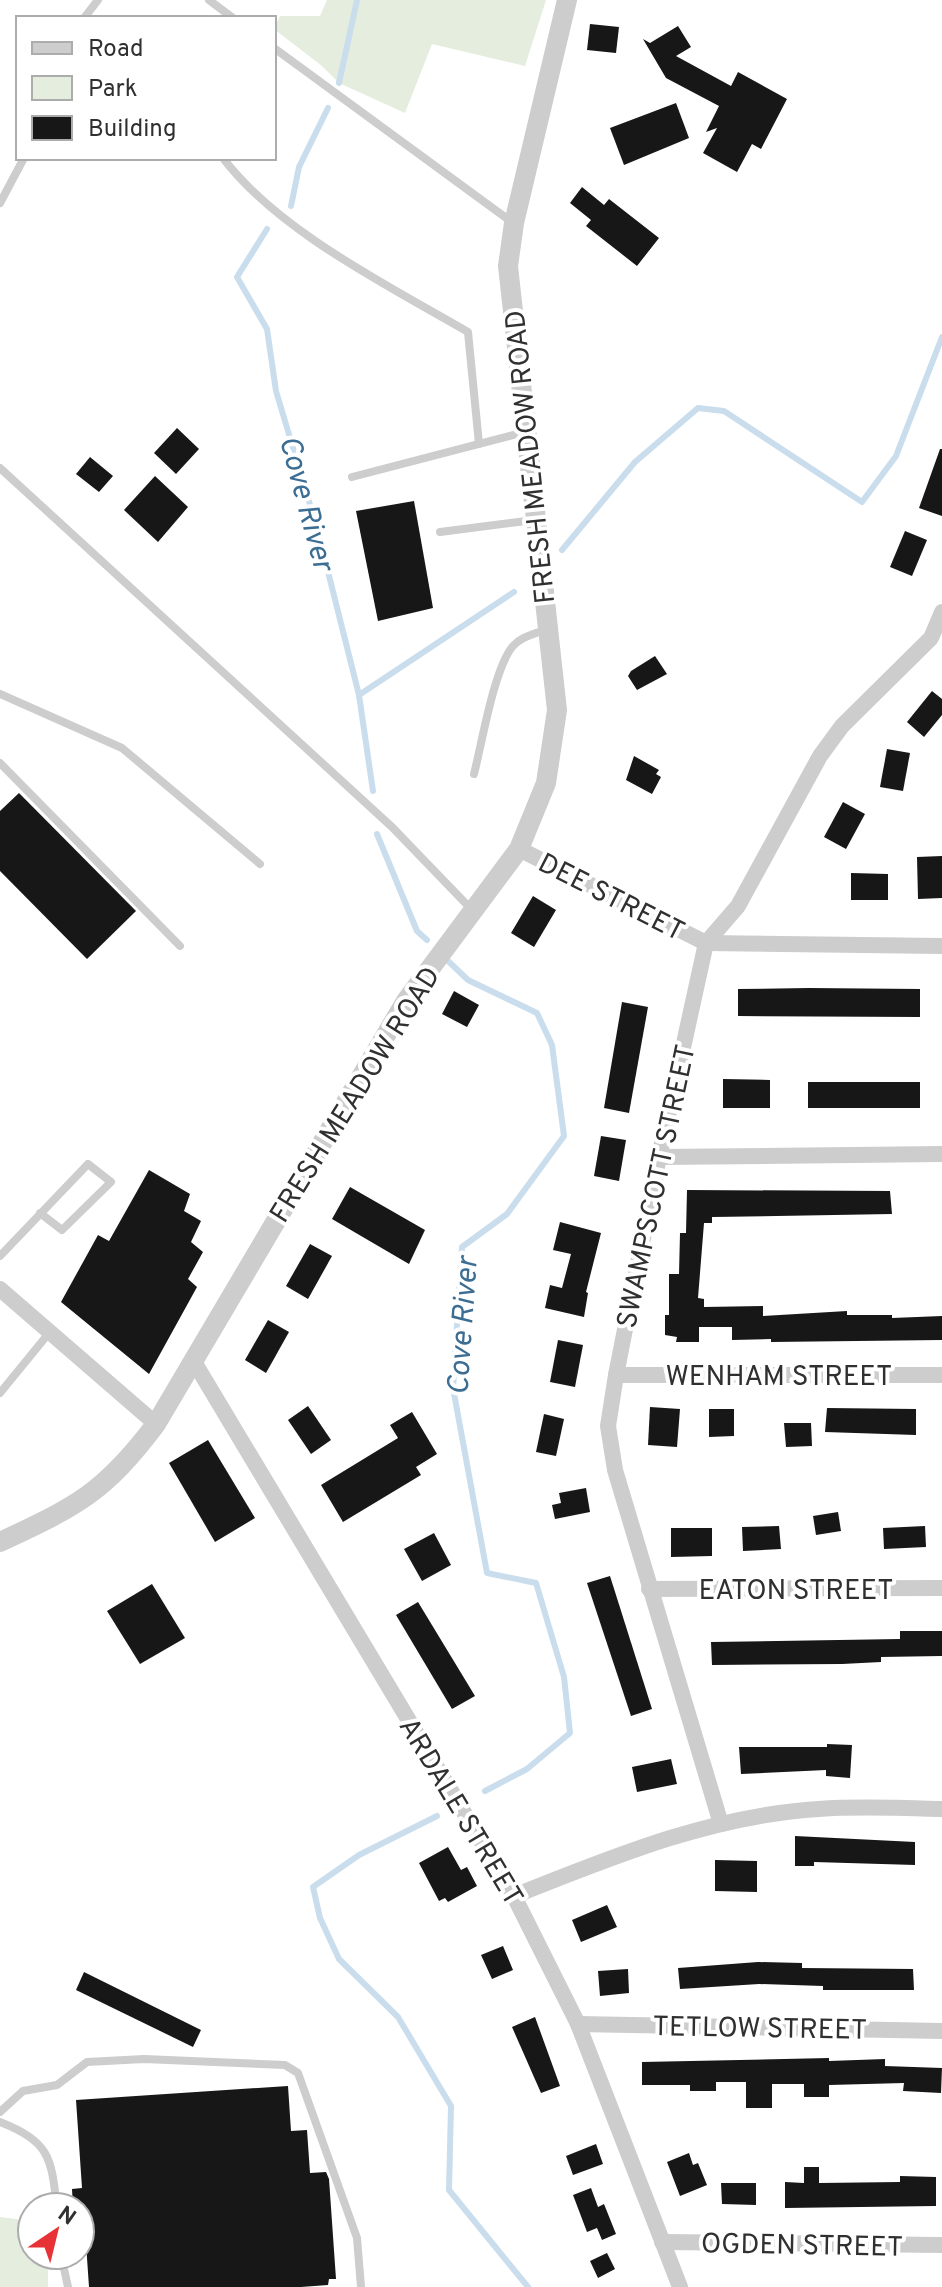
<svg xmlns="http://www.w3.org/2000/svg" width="942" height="2287" font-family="Overpass,sans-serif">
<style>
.green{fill:#e5edde}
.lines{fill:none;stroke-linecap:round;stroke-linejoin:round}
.stream{stroke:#cadded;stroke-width:6}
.building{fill:#171717}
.service{stroke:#cdcdcd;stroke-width:8}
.minor{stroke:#cdcdcd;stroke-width:16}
.tertiary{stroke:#cdcdcd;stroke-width:20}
.labels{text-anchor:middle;stroke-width:8;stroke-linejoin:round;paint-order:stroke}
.street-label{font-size:28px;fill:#303030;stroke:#fff}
.water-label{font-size:30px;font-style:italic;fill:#3c6d93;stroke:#fff}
</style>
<rect width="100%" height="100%" fill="#fff"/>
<!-- green -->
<g class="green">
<path d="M327,0H546L525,66L432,44L405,113L339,83L322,66L274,29L280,16H320Z"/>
<path d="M0,2217L32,2221V2255H48V2287H0Z"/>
</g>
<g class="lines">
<!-- stream -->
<g class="stream">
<path d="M339,83L357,0"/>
<path d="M291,206L299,167L328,108"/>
<path d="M267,229L237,277L267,329L276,391L317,528L359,695L373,791"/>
<path d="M562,550L635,462L698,408L724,411L862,502L896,456L942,337"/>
<path d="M359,695L514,592"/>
<path d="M377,834L417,931L427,940"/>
<path d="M446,959L468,980L537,1013L552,1045L564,1136L507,1214L462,1247L453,1388L487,1573L536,1583L564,1677L570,1733L527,1769L485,1791"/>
<path d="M437,1816L359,1855L313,1887L320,1918L339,1959L398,2017L451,2106L449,2190L528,2287"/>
</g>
</g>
<!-- building -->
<g class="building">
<path d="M590,24L619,27L616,53L587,50Z"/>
<path d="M678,26L691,47L676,56L731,86L738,72L787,99L761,149L752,144L737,172L703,153L717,128L706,132L719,106L666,78L643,39L650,43Z"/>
<path d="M676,103L689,138L624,165L610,128Z"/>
<path d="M582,187L604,205L609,199L659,238L637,266L586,226L591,220L570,203Z"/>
<path d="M177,428L199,449L176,474L154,453Z"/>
<path d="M940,449H942V516L919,508Z"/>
<path d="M90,457L113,476L99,492L76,474Z"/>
<path d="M155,476L188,507L158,542L124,510Z"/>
<path d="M414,501L433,608L378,621L356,511Z"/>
<path d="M905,531L927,540L912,576L890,567Z"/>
<path d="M655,656L667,674L637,690L628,676L631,671Z"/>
<path d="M932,691L942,699V715L924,737L907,722Z"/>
<path d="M887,749L910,753L903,791L880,787Z"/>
<path d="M634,756L659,770L656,774L661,777L652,794L626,780Z"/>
<path d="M19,793L136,911L87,959L0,871V811Z"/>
<path d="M843,802L865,814L846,849L824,837Z"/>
<path d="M942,856V898L918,899L917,857Z"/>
<path d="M851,873L888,874V900H851Z"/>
<path d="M533,896L556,910L534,947L511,933Z"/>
<path d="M809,988L920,989V1017L738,1016V989Z"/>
<path d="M454,991L479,1005L467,1027L442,1014Z"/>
<path d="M622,1002L648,1007L629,1113L604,1108Z"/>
<path d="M723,1079L770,1080V1108H723Z"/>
<rect x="808" y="1082" width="112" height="26"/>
<path d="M601,1136L626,1140L619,1181L594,1176Z"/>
<path d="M149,1170L190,1194L184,1211L201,1221L191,1242L203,1252L188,1279L197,1287L149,1374L61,1302L98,1235L109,1241Z"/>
<path d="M350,1187L425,1230L409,1264L332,1219Z"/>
<path d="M687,1190L890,1191L892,1214L712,1217V1223H704L698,1298L704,1299V1307L763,1306V1316L847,1311V1315H892V1318L942,1316V1340L771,1342V1339L732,1340V1327H699V1342H676L677,1337L665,1335V1315H669V1274H679L680,1233H686Z"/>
<path d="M560,1222L601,1233L586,1292L588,1293L584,1317L545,1308L550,1285L562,1288L571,1254L553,1250Z"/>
<path d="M310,1244L332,1256L308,1299L286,1286Z"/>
<path d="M268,1320L289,1332L266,1373L245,1360Z"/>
<path d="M558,1340L583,1345L575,1387L550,1382Z"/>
<path d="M308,1406L331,1440L311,1454L288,1420Z"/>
<path d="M650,1407L680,1409L677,1447L648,1445Z"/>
<path d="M827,1408L916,1409V1435L825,1432Z"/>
<path d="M709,1409H734V1436L709,1437Z"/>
<path d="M412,1412L437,1454L416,1467L421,1475L343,1522L321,1485L398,1438L390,1425Z"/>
<path d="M544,1414L564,1419L556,1456L536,1452Z"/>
<path d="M784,1423H811L812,1446L786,1447Z"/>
<path d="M208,1440L255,1518L215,1542L169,1463Z"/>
<path d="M586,1488L590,1512L555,1519L552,1505L561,1503L559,1493Z"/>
<path d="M838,1512L841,1531L816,1535L813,1516Z"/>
<path d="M779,1526L781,1549L743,1551L742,1527Z"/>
<path d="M925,1526L926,1547L884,1549L883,1528Z"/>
<path d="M671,1528H712V1556L671,1557Z"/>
<path d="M434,1533L451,1565L422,1581L404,1549Z"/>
<path d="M610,1576L652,1709L631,1716L587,1583Z"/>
<path d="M152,1584L185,1638L140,1664L107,1611Z"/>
<path d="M418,1602L475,1696L452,1709L396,1615Z"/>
<path d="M900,1631H942V1656L881,1657V1662L842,1664L712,1665L711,1642L900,1639Z"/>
<path d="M827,1744L852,1745L850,1778L826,1776V1770L741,1774L739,1747H827Z"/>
<path d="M671,1759L677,1784L637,1792L632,1767Z"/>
<path d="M795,1836L915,1842V1865L814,1862V1866H795Z"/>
<path d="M448,1847L461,1870L467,1867L477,1886L448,1902L445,1898L439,1901L419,1863Z"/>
<path d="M715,1860L757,1861V1892L715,1891Z"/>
<path d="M607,1905L617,1927L581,1942L572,1920Z"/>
<path d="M503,1946L513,1970L492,1979L481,1955Z"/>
<path d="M758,1962L802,1963V1968L913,1969L914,1990H823V1986L759,1984L680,1989L678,1968Z"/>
<path d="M628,1969L629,1993L600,1996L598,1971Z"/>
<path d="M84,1972L201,2030L193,2047L76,1990Z"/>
<path d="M535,2017L560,2086L541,2093L512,2027Z"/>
<path d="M829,2058V2061L885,2059V2066L942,2068L941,2093L903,2091L904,2083L829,2085V2097H804V2084H772V2108H746V2082H716V2091H690V2085H642V2062Z"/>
<path d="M288,2086L291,2131L307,2130L310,2173L326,2172L329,2179L336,2279H329L328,2285L301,2287H89L85,2229H80V2207H73L72,2189L82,2188L76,2100Z"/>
<path d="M596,2144L603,2164L573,2175L566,2156Z"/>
<path d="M689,2153L693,2165L698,2163L707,2185L680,2196L667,2162Z"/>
<path d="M804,2167H819V2183L900,2182V2176L936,2177V2206L785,2208V2182L804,2183Z"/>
<path d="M721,2183H756V2205L722,2204Z"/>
<path d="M591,2188L598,2207L604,2204L616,2234L602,2240L597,2228L587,2232L573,2195Z"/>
<path d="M607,2253L615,2269L598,2278L590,2261Z"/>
</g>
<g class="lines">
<!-- service -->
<g class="service">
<path d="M209,0L233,18"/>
<path d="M84,18L98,0"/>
<path d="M274,48L513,223"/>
<path d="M223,158C278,231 389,286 468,332L479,444"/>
<path d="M0,203L24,158"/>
<path d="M0,468L392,827L473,911"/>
<path d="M352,477L525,432"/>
<path d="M440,532L534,520"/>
<path d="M0,694L122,748L260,864"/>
<path d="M0,763L180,946"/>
<path d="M474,774C482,743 494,668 513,646C522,636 535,634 547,629"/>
<path d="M0,1256L88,1164L111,1182L62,1230L40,1213"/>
<path d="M0,1393L49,1333"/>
<path d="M0,2112L23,2091L57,2085L87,2062L144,2059L285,2065L298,2073L357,2238L361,2287"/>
<path d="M0,2122C50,2142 51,2157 57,2207"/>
<path d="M61,2255L68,2287"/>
</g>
<!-- minor -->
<g class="minor">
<path d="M519,849L706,943L942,946"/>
<path d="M659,1157L942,1154"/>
<path d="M0,1289L156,1424"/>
<path d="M193,1360L514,1896L578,2024L680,2287"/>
<path d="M616,1375H942"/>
<path d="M649,1589L942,1588"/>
<path d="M721,1824L615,1470L608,1426L616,1375L659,1157L706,943L738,906L820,756L842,726L931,638L942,612"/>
<path d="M514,1896C612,1857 713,1815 819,1809C860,1806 901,1808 942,1809"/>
<path d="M578,2024L942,2031"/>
<path d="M662,2242L942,2245"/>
</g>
<!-- tertiary -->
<path class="tertiary" d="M0,1542C77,1506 104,1493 156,1424L406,1001L519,849L546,783L557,710L508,266L514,223L567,0"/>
</g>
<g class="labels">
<!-- street labels -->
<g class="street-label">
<text transform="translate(529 457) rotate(-96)" y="10">FRESH MEADOW ROAD</text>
<text transform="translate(612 896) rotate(27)" y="10">DEE STREET</text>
<text transform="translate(354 1094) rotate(-58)" y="10">FRESH MEADOW ROAD</text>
<text transform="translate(655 1186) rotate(-78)" y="10">SWAMPSCOTT STREET</text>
<text x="779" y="1385">WENHAM STREET</text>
<text x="796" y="1599">EATON STREET</text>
<text transform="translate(462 1811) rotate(59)" y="10">ARDALE STREET</text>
<text transform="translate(760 2027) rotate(1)" y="10">TETLOW STREET</text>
<text transform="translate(802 2244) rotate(1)" y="10">OGDEN STREET</text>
</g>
<!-- water labels -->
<g class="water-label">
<text transform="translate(307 503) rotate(75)" y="10">Cove River</text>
<text transform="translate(462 1326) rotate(-86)" y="10">Cove River</text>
</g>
</g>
<!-- legend -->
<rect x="16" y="16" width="260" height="144" fill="#ffffff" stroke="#acacac" stroke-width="2"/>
<rect x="32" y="42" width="40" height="12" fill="#cdcdcd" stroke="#acacac" stroke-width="2"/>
<text x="88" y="56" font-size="24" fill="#303030">Road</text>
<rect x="32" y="76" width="40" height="24" fill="#e5edde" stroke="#acacac" stroke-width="2"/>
<text x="88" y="96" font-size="24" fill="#303030">Park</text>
<rect x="32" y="116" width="40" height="24" fill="#171717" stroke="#acacac" stroke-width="2"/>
<text x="88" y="136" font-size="24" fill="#303030">Building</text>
<!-- north arrow -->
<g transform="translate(56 2231) rotate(35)"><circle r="38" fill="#ffffff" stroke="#acacac" stroke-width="2"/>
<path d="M0-6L14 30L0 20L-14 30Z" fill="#e73236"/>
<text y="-12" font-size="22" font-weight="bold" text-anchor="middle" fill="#303030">N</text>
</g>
</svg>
